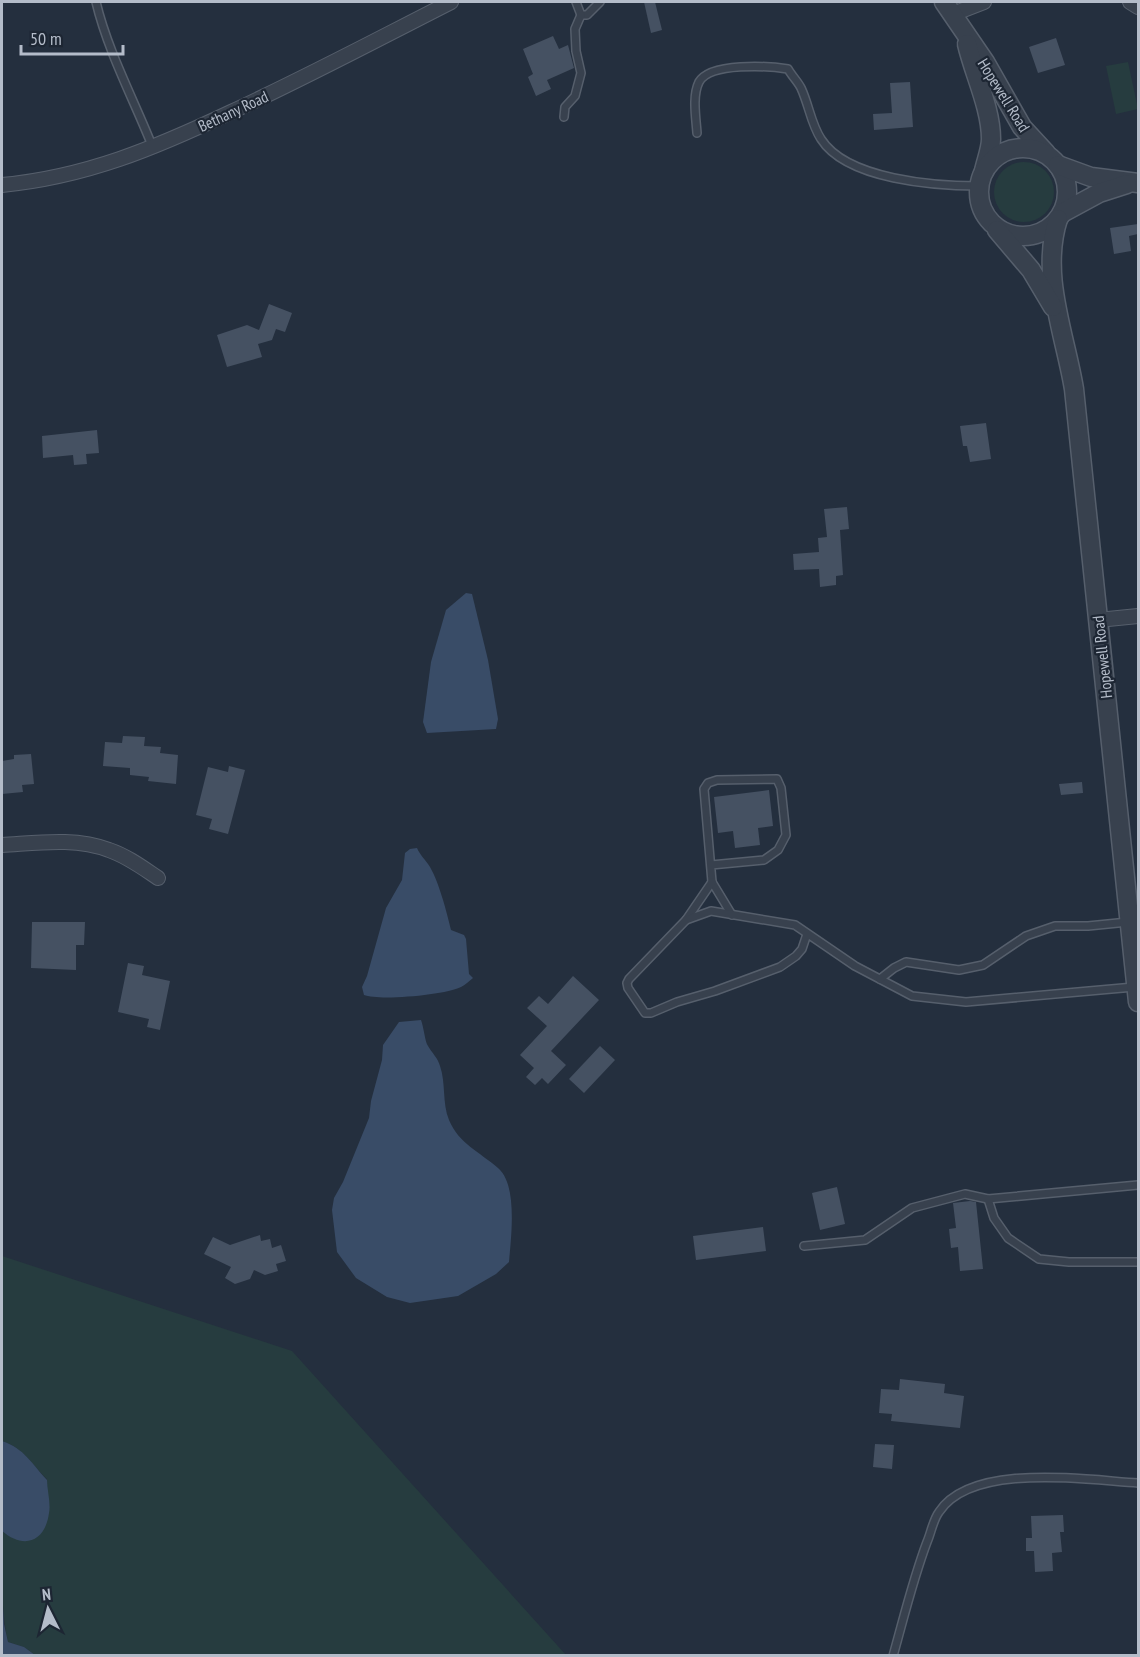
<svg xmlns="http://www.w3.org/2000/svg" width="1140" height="1657" font-family="'PT Sans Narrow',sans-serif">
<style>
.green{fill:#263c3f}
.water{fill:#394c67}
.building{fill:#455162}
.lines{fill:none;stroke-linecap:round;stroke-linejoin:round}
.service-casing{stroke:#565f6c;stroke-width:10}
.minor-casing{stroke:#565f6c;stroke-width:16}
.tertiary-casing{stroke:#565f6c;stroke-width:21}
.service{stroke:#38414e;stroke-width:7}
.minor{stroke:#38414e;stroke-width:14}
.tertiary{stroke:#38414e;stroke-width:18}
.labels{text-anchor:middle;stroke-width:4.5;stroke-linejoin:round;paint-order:stroke}
.street-label{font-size:16px;fill:#b4bcc9;stroke:#1d2633}
</style>
<rect width="100%" height="100%" fill="#242f3e"/>
<!-- green -->
<g class="green">
<path d="M1128,62L1138,109L1116,114L1106,66Z"/>
<circle cx="1024" cy="192" r="30"/>
<path d="M2,1256L292,1351L566,1655H35L24,1647L8,1642C0,1605 2,1568 2,1531L9,1536L47,1479C31,1464 24,1448 2,1441Z"/>
</g>
<!-- water -->
<g class="water">
<path d="M466,593L472,594L488,660L498,719L496,729L427,733L423,722L431,662L446,610Z"/>
<path d="M417,848C420,855 424,858 428,864C438,878 447,913 451,930L464,935L466,939L469,974L473,978C469,981 465,985 461,987C446,995 379,1001 364,995L362,987L367,976L386,908L402,880L405,853L410,849Z"/>
<path d="M421,1020C424,1028 425,1042 428,1046C432,1053 438,1058 440,1066C446,1083 442,1103 449,1120C459,1144 480,1152 498,1168C518,1185 511,1237 509,1262L496,1274L458,1296L410,1303L387,1297L356,1278L337,1252L332,1210L334,1198L343,1182L369,1118L371,1101L382,1060L383,1045L399,1022Z"/>
<path d="M2,1441C25,1449 31,1463 47,1480C47,1490 51,1503 49,1513C45,1543 23,1549 2,1531Z"/>
<path d="M2,1592L4,1624L8,1642L24,1647L35,1655H2Z"/>
</g>
<!-- building -->
<g class="building">
<path d="M644,2H655L662,30L651,33Z"/>
<path d="M553,36L559,49L568,45L574,68L547,80L551,89L536,96L528,77L533,74L523,49Z"/>
<path d="M1056,38L1065,65L1038,73L1029,47Z"/>
<path d="M910,82L913,127L874,130L873,114L892,113L890,83Z"/>
<path d="M1138,224V234L1129,236L1131,251L1114,254L1110,228Z"/>
<path d="M269,304L292,313L285,332L276,329L272,340L258,344L262,357L227,367L217,335L247,325L259,330Z"/>
<path d="M986,423L991,459L970,462L967,446H963L960,426Z"/>
<path d="M97,430L99,453L86,454L87,464L74,465L73,455L43,458L42,436Z"/>
<path d="M847,507L849,529L840,530L843,575L836,576V585L820,587L819,569L794,570L793,554L819,552L818,538L827,537L824,509Z"/>
<path d="M123,736L145,737L144,746L161,747L160,753L178,755L176,784L148,781L149,777L130,775V768L103,766L105,742L122,743Z"/>
<path d="M31,754L34,784L22,785L23,792L2,794V761L14,759V755Z"/>
<path d="M229,766L245,770L228,834L209,829L212,819L196,815L208,767L228,772Z"/>
<path d="M1082,782L1083,793L1061,795L1059,784Z"/>
<path d="M769,790L773,826L758,828L760,845L735,848L733,831L718,833L714,797Z"/>
<path d="M32,922H85L84,945H76V970L31,968Z"/>
<path d="M128,963L144,966L142,975L170,981L160,1030L147,1027L149,1019L118,1012Z"/>
<path d="M573,976L599,1000L551,1051L566,1065L548,1084L542,1078L535,1085L526,1077L534,1068L520,1055L547,1026L527,1008L539,996L548,1004Z"/>
<path d="M600,1046L615,1060L584,1093L569,1079Z"/>
<path d="M837,1187L845,1224L820,1230L812,1193Z"/>
<path d="M970,1201L976,1202L983,1269L960,1271L958,1247L951,1248L949,1229L956,1228L953,1203Z"/>
<path d="M763,1227L766,1251L696,1260L693,1236Z"/>
<path d="M260,1235L261,1241L270,1239L272,1248L281,1245L286,1261L276,1264L278,1271L265,1275L254,1270L250,1279L235,1284L225,1278L231,1267L204,1254L213,1237L230,1245Z"/>
<path d="M900,1379L945,1384L944,1393L964,1396L960,1428L891,1421L892,1414L879,1413L881,1389L899,1390Z"/>
<path d="M875,1444L894,1445L892,1469L873,1467Z"/>
<path d="M1063,1515L1064,1532H1060L1062,1552L1052,1553L1053,1571L1035,1572L1034,1551H1026V1538H1032L1031,1516Z"/>
</g>
<g class="lines">
<defs>
<g id="service">
<path d="M96,2C108,52 134,100 153,148"/>
<path d="M576,2L581,15H587L600,2"/>
<path d="M564,117L565,107L575,96L581,73L576,51L575,29L581,15"/>
<path d="M697,133C696,118 692,96 699,82C710,62 769,66 788,69C792,76 798,82 801,88C809,105 811,124 821,139C847,180 936,186 979,186"/>
<path d="M711,865L764,860L778,850L786,835L781,788L777,779L717,780L708,783L704,789L712,882L732,915"/>
<path d="M686,920L712,882"/>
<path d="M807,934L802,949L796,956L780,967L715,991L677,1002L651,1013H645L628,988L627,983L629,979L686,920L711,911L795,925L855,966L912,996L966,1002L1134,987"/>
<path d="M880,979L894,968L906,962L959,970L983,965L1026,936L1055,926H1088L1128,922"/>
<path d="M988,1199L994,1218L1008,1238L1039,1259L1069,1262H1138"/>
<path d="M804,1246L865,1240L912,1208L965,1194L988,1199L1138,1185"/>
<path d="M893,1656C904,1617 913,1579 927,1542C931,1533 933,1520 939,1512C972,1462 1086,1480 1138,1483"/>
</g>
<g id="minor">
<path d="M1130,2L1138,7"/>
<path d="M953,14L984,2"/>
<path d="M2,185C86,177 155,148 231,112C305,78 378,39 451,2"/>
<path d="M1098,620L1138,616"/>
<path d="M2,845C37,843 75,837 109,850C127,856 143,868 158,878"/>
</g>
<g id="tertiary">
<path d="M944,2L985,62L1022,127L1046,153"/>
<path d="M967,44C974,74 991,108 991,139C991,149 986,161 984,171"/>
<circle cx="1023" cy="192" r="44"/>
<path d="M1058,165L1091,177L1138,183"/>
<path d="M1062,213L1099,193L1127,184"/>
<path d="M1058,219C1040,275 1065,334 1074,389L1138,1002"/>
<path d="M997,230L1031,270L1053,307"/>
</g>
</defs>
<!-- service casing -->
<use href="#service" class="service-casing"/>
<!-- minor casing -->
<use href="#minor" class="minor-casing"/>
<!-- tertiary casing -->
<use href="#tertiary" class="tertiary-casing"/>
<!-- service -->
<use href="#service" class="service"/>
<!-- minor -->
<use href="#minor" class="minor"/>
<!-- tertiary -->
<use href="#tertiary" class="tertiary"/>
</g>
<g class="labels">
<!-- street labels -->
<g class="street-label">
<text transform="translate(1004 95) rotate(58)" y="6">Hopewell Road</text>
<text transform="translate(233 111) rotate(-25)" y="6">Bethany Road</text>
<text transform="translate(1102 657) rotate(-96)" y="6">Hopewell Road</text>
</g>
</g>
<!-- border -->
<rect width="1140" height="1657" fill="none" stroke="#b4bcc9" stroke-width="6"/>
<!-- north arrow -->
<g transform="translate(48 1609) rotate(354)" stroke="#1d2633" stroke-width="4.5" paint-order="stroke">
<path d="M0-4.5L10 22L0 15L-10 22Z" fill="#b4bcc9"/>
<text y="-9" font-size="16" font-weight="bold" text-anchor="middle" fill="#b4bcc9">N</text>
</g>
<!-- scale -->
<path d="M21 45v9h102v-9" fill="none" stroke="#b4bcc9" stroke-width="3"/>
<text x="30" y="45" font-size="18" fill="#b4bcc9" stroke="#1d2633" stroke-width="4.5" paint-order="stroke">50 m</text>
</svg>
